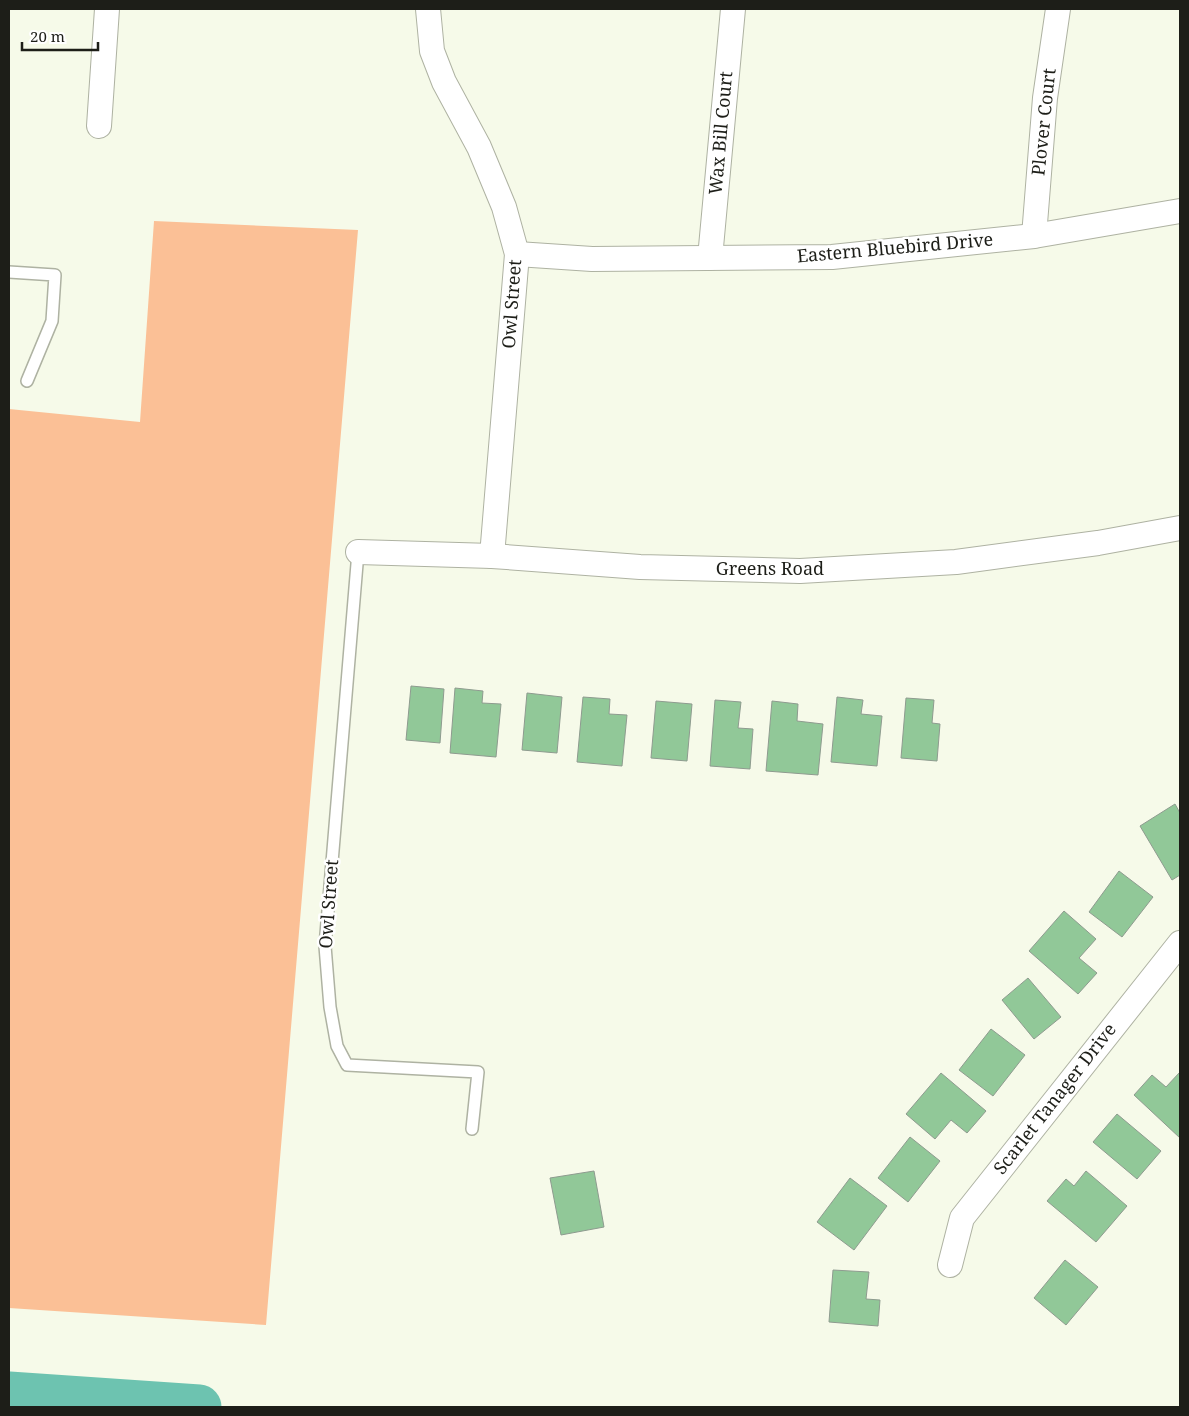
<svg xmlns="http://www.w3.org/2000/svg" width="1189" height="1416" font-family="'Noto Serif',serif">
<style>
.green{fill:#fbc096}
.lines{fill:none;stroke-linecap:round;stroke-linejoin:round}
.river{stroke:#6dc3b0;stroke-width:45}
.building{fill:#91c898;stroke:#8e9b8f}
.service-casing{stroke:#aeb2a2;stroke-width:14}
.minor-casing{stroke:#aeb2a2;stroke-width:26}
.service{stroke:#fff;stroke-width:11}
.minor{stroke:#fff;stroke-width:24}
.labels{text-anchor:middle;stroke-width:5;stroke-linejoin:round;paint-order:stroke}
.street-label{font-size:18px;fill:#1d1e18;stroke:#fff}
</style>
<rect width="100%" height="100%" fill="#f6fae9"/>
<!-- green -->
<path class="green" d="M154,221L358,230L266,1325L9,1308V409L140,422Z"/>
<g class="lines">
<!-- river -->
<path class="river" d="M9,1394L199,1407"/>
</g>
<!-- building -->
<g class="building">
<path d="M411,686L444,689L440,743L406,740Z"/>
<path d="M455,688L483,691L482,703L501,704L496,757L450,753Z"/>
<path d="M527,693L562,697L557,753L522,750Z"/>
<path d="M583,697L610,699L609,714L627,715L622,766L577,762Z"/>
<path d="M837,697L863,700L861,714L882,716L877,766L831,762Z"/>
<path d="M906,698L934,700L932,723L940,724L937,761L901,758Z"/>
<path d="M715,700L741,702L738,728L753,729L750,769L710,766Z"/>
<path d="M656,701L692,704L687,761L651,758Z"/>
<path d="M772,701L798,704L797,721L823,724L818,775L766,771Z"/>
<path d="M1175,804L1180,813V875L1172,880L1140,826Z"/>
<path d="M1119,871L1153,897L1122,937L1089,912Z"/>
<path d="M1064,911L1096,939L1079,958L1097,973L1078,994L1029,951Z"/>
<path d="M1028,978L1061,1017L1034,1039L1002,1000Z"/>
<path d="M991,1029L1025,1055L993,1096L959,1070Z"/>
<path d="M1180,1072V1138L1134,1095L1152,1075L1166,1087Z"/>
<path d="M941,1073L986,1111L967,1133L951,1120L935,1139L906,1114Z"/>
<path d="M1117,1114L1161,1151L1137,1179L1093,1142Z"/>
<path d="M910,1137L940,1161L908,1202L878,1178Z"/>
<path d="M594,1171L604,1227L561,1235L550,1178Z"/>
<path d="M1086,1171L1127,1206L1096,1242L1047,1201L1066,1179L1074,1186Z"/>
<path d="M850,1178L887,1206L854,1250L817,1222Z"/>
<path d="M1065,1260L1098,1287L1066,1325L1034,1298Z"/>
<path d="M833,1270L869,1272L866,1299L880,1300L878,1326L829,1322Z"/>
</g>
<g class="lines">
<defs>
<g id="service">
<path d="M9,272L55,275L52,321L27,381"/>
<path d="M358,552L325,946L330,1007L337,1046L347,1065L478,1072L472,1129"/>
</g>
<g id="minor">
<path d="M428,9L432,51L444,82L479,147L504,207L517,254L492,556"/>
<path d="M99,126L107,9"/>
<path d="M1034,236L1045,98L1058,9"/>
<path d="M517,254L592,259L832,257L1034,236L1180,211"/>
<path d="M710,258L733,9"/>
<path d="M358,552L492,556L640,567L800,571L956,562L1098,543L1180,528"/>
<path d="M950,1265L962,1218L1180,943"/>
</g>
</defs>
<!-- service casing -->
<use href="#service" class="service-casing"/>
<!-- minor casing -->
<use href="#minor" class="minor-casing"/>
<!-- service -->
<use href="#service" class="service"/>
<!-- minor -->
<use href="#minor" class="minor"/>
</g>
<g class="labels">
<!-- street labels -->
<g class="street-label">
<text transform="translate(1044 122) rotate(-84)" y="6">Plover Court</text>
<text transform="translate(721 133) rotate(-85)" y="6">Wax Bill Court</text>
<text transform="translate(895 248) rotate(-5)" y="6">Eastern Bluebird Drive</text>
<text transform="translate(512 304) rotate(-86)" y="6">Owl Street</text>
<text x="770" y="575">Greens Road</text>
<text transform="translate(329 904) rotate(-86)" y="6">Owl Street</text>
<text transform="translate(1055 1099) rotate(-52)" y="6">Scarlet Tanager Drive</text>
</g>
</g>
<!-- border -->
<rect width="1189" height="1416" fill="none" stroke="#1d1e18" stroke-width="20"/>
<!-- scale -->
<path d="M22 42v8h76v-8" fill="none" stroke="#1d1e18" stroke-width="2.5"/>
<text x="30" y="42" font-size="15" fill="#1d1e18" stroke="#ffffff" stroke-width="4" paint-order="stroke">20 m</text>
</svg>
